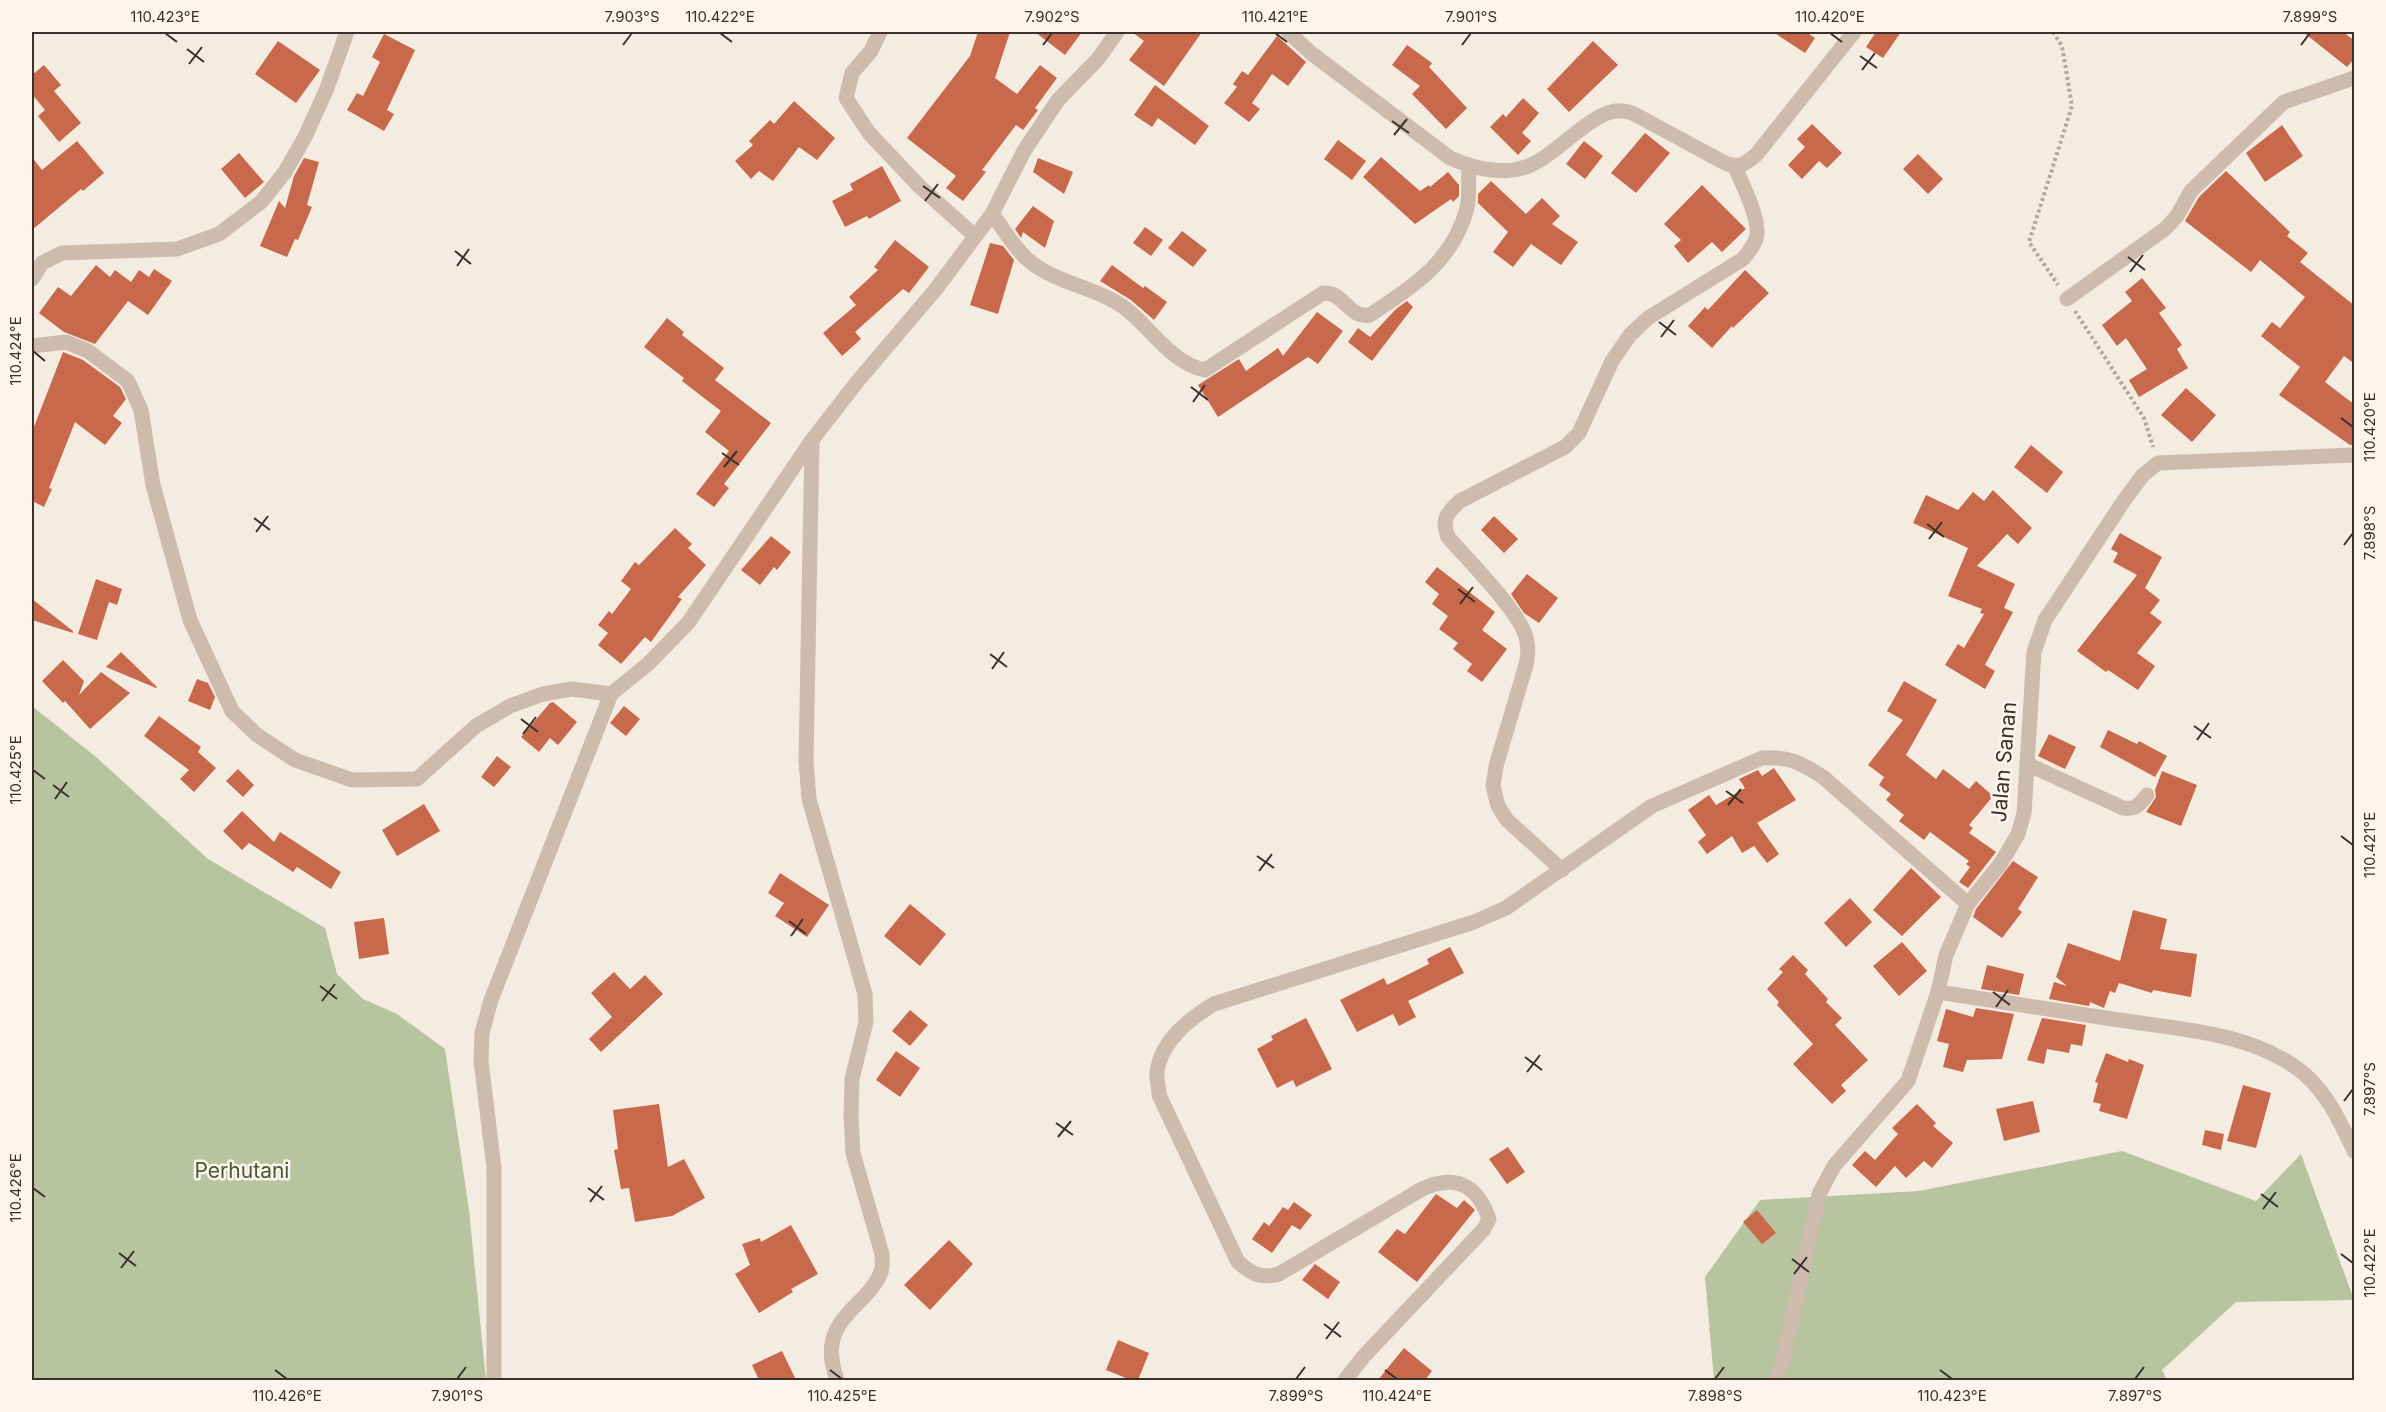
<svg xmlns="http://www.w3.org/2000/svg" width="2386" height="1412" font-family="Inter,sans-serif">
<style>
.green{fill:#b8c4a0}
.building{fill:#c8694b}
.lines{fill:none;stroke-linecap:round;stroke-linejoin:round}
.path{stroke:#b9a596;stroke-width:4;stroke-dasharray:3 3;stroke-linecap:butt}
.minor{stroke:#cdbbac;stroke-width:15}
.ticks{fill:none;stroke:#3b302b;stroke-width:2}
.labels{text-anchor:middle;stroke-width:5;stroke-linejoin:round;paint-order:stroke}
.street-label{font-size:21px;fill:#3b302b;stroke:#fbf5ee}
.park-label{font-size:21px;fill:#4a5a2e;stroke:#fbf5ee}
.neatline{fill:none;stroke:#3b302b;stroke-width:2}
.ticks-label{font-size:15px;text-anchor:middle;fill:#3b302b}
</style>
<rect width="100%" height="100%" fill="#f4ebe1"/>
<!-- green -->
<g class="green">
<path d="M32,706L96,757L208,859L325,928L337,974L363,999L397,1014L445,1049L469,1210L486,1380H32Z"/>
<path d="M2122,1151L2256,1201L2301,1154L2354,1300L2236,1302L2162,1370L2167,1380H1714L1705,1277L1760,1200L1919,1191Z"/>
</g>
<!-- building -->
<g class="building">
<path d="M978,32H1010L995,78L1017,94L1040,65L1057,78L1035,108L1038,110L1023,130L1016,125L982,170L986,172L963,201L946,188L956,176L907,138L970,56Z"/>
<path d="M1035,32H1082L1065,55Z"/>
<path d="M1132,32H1202L1164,86L1129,60L1144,41Z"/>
<path d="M1773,32H1806L1815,38L1805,53Z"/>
<path d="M1876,32H1901L1883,58L1866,47Z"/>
<path d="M2303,32H2343L2355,41V58L2347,67Z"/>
<path d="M384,34L415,50L387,110L394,114L384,131L347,110L357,93L363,96L380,62L372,57Z"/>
<path d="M1277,36L1306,62L1288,86L1272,74L1252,103L1260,109L1249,122L1224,103L1237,87L1233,84L1242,71L1248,75Z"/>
<path d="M278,41L320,70L296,103L255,74Z"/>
<path d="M1593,41L1618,65L1569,112L1547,89Z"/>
<path d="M1407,45L1432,63L1429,67L1467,108L1446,129L1412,94L1420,86L1392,65Z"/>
<path d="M44,65L61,85L54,91L81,123L59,142L38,116L45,110L32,94V75Z"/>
<path d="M1155,85L1209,126L1195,145L1158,118L1152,127L1134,115Z"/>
<path d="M1523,98L1539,113L1522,133L1531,141L1518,155L1490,127L1503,114L1506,117Z"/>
<path d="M794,101L835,138L817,160L799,147L773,181L759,171L751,179L735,161L753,145L749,141L770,120L774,124Z"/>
<path d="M1812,124L1842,153L1827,168L1819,161L1802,179L1788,165L1805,147L1797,139Z"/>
<path d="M2282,125L2303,156L2265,182L2246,153Z"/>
<path d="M1645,133L1670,153L1636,193L1611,173Z"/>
<path d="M1338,140L1366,161L1352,180L1324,159Z"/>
<path d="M77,141L104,173L83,191L81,189L32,230V157L42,170Z"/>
<path d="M1584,141L1603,156L1585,179L1566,164Z"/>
<path d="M239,153L264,182L245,198L221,169Z"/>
<path d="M1918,154L1943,179L1928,194L1903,169Z"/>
<path d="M1381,157L1420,191L1429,185L1430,187L1448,172L1459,185V196L1453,202L1451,199L1415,224L1363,177Z"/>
<path d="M304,158L319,162L307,205L312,207L298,240L295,239L287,257L260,246L279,201L285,208L294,176Z"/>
<path d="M1038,158L1073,172L1064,194L1033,172Z"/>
<path d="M882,166L901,201L869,219L867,216L845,227L832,201L853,190L850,184Z"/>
<path d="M2226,171L2290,232L2287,236L2308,253L2300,262L2355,306V364L2344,356L2325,382L2355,405V445H2350L2279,395L2300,367L2261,336L2272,322L2280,328L2305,297L2260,260L2251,272L2185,221L2199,197Z"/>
<path d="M1491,181L1526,214L1542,198L1560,216L1552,224L1578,242L1561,265L1531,244L1513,267L1493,252L1508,232L1478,203V194Z"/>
<path d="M1702,185L1746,229L1722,252L1712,242L1688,263L1674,246L1681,240L1664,224Z"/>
<path d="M1033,206L1054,221L1045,248L1023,232L1021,238L1015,229Z"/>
<path d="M1145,227L1163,240L1151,256L1133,243Z"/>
<path d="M1182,231L1207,250L1193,267L1168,248Z"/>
<path d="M895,240L929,267L909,293L903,289L855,332L861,339L842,356L823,333L856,305L849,297L878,270L874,267Z"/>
<path d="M990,243L1003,246L1014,260L998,314L970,305Z"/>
<path d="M96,265L110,277L115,270L131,282L139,270L149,277L154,269L172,281L148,315L128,301L95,344L64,332L39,313L58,287L71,296Z"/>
<path d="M1112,265L1143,288L1145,286L1167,302L1154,320L1131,300L1100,281Z"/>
<path d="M1745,270L1769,293L1733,328L1732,326L1712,348L1688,326L1705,307L1708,310Z"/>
<path d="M2142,278L2166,308L2159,313L2182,345L2177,349L2188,368L2139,397L2129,380L2147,369L2126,338L2117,346L2102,325L2132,301L2125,292Z"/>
<path d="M1407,301L1413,307L1372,361L1348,342L1358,328L1370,337L1396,309Z"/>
<path d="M1317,312L1343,331L1318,364L1308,357L1218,417L1198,385L1239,359L1246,371L1278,348L1283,356Z"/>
<path d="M667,318L684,332L682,335L724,368L715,380L771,423L724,484L729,488L714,507L696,494L729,451L705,432L721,411L682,381L684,378L644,347Z"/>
<path d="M63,352L83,360L120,387L126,399L113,416L122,423L105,445L75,422L49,488L52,489L44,507L32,501V432Z"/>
<path d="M2186,388L2216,415L2192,442L2161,415Z"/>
<path d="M2031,445L2063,472L2047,493L2014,467Z"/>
<path d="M1993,490L2032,528L2018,544L2007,534L1977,566L2015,584L2004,608L2013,612L1985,665L1995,671L1985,689L1945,665L1958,644L1964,648L1984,614L1980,613L1982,609L1948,596L1968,548L1913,523L1926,495L1958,510L1973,492L1984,501Z"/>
<path d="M1494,516L1518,539L1504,553L1481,530Z"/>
<path d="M675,528L692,544L688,548L706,565L678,597L682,599L651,642L645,637L621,664L598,645L608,633L598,625L609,611L612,614L631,589L621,581L635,562L639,565Z"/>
<path d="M2120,533L2162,557L2145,588L2160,600L2150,613L2162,622L2137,653L2155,666L2138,690L2108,670L2106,672L2077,651L2137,575L2113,562L2118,553L2111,549Z"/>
<path d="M771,536L791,552L777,570L774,567L760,585L741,570Z"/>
<path d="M1437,567L1495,612L1482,630L1507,649L1482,682L1467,671L1472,664L1453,649L1458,643L1439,629L1448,616L1432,604L1439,594L1425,582Z"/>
<path d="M1527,574L1558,598L1539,623L1524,613L1511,594Z"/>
<path d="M96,579L122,589L117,605L109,602L97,640L78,634Z"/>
<path d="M32,599L73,631V633L32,620Z"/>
<path d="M121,652L157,687L156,688L106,667Z"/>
<path d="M63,660L84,681L79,695L101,672L130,693L90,729L65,701L63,703L42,681Z"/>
<path d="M197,679L208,683L215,697L210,710L188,701Z"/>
<path d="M1904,681L1937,700L1906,755L1936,779L1943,769L1969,789L1976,781L1993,796L1969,825L1973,828L1969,833L1996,852L1968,888L1959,882L1970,867L1966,864L1969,861L1930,832L1924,840L1899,821L1904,815L1886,800L1891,794L1879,785L1884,777L1868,765L1903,720L1887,711Z"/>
<path d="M553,702L577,722L558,745L550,738L539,752L521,737L550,703Z"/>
<path d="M624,706L640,719L626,736L610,723Z"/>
<path d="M159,716L201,747L198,752L216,768L194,792L180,779L189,770L144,736Z"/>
<path d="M2108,730L2137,744L2139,741L2167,756L2155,777L2100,747Z"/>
<path d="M2049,734L2076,747L2065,769L2038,756Z"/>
<path d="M497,756L511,767L494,787L481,777Z"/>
<path d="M1774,768L1796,800L1757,823L1779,854L1767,863L1754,846L1742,853L1732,836L1707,854L1698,842L1706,835L1688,810L1709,795L1716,805L1745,788L1739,779L1758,770L1762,776Z"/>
<path d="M238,769L254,785L243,797L226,781Z"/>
<path d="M2162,771L2197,785L2181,826L2146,812L2156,797L2155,790Z"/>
<path d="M424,804L440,831L397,856L382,830Z"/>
<path d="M242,811L274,842L280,832L341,872L331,889L297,867L293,872L249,843L242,850L223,831Z"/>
<path d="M2013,861L2038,877L2018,909L2022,912L2002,938L1973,917L1976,909Z"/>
<path d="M1911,868L1941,897L1902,936L1873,910Z"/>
<path d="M780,873L829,905L807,937L775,916L784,903L768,893Z"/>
<path d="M1850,898L1872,922L1846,947L1824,923Z"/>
<path d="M910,904L946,934L920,966L884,936Z"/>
<path d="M2133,910L2167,919L2160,949L2197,954L2191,997L2153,990L2152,993L2119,983L2115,993L2110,991L2104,1008L2090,1002L2089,1006L2049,999L2054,982L2067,986L2056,977L2068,943L2120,961Z"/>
<path d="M384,918L389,954L359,959L354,922Z"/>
<path d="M1902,942L1927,971L1899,996L1873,966Z"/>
<path d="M1450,947L1464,973L1408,1001L1416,1017L1399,1026L1393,1014L1357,1032L1340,1000L1384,978L1387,985L1429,964L1427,959Z"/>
<path d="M1793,955L1808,970L1805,974L1828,999L1826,1002L1842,1018L1835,1025L1868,1060L1841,1085L1846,1091L1832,1104L1793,1064L1813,1044L1777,1005L1779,1002L1767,989L1783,972L1779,969Z"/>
<path d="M1987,965L2024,974L2019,995L1981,989Z"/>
<path d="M614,972L630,989L645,975L663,994L601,1052L589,1039L612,1017L591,993Z"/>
<path d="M1976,1008L2014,1014L2002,1059L1967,1060L1963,1072L1943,1067L1949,1044L1937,1041L1946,1009L1973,1017Z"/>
<path d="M910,1010L928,1025L910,1046L892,1031Z"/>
<path d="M1306,1018L1332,1069L1296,1087L1293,1080L1277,1088L1257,1049L1273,1040L1271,1036Z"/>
<path d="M2042,1018L2086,1025L2082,1046L2071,1044L2069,1053L2047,1049L2044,1064L2027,1060Z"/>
<path d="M896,1051L920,1068L900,1097L876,1080Z"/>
<path d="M2106,1053L2128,1062L2129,1059L2144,1065L2127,1119L2099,1111L2101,1104L2093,1102L2098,1083L2095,1082Z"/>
<path d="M2243,1085L2271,1093L2256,1148L2227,1141Z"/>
<path d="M2033,1101L2040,1132L2004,1141L1996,1109Z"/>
<path d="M659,1104L668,1167L684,1159L705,1198L672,1216L635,1222L629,1188L621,1189L614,1150L618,1149L613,1110Z"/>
<path d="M1917,1104L1936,1123L1933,1126L1953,1143L1932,1168L1924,1161L1906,1178L1895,1166L1876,1187L1852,1165L1865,1151L1875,1160L1898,1134L1892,1128Z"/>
<path d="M2205,1130L2224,1134L2221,1150L2202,1145Z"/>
<path d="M1508,1147L1525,1172L1507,1184L1489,1159Z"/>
<path d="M1436,1194L1457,1208L1464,1200L1475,1210L1417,1282L1378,1252L1397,1229L1405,1234Z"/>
<path d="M1294,1202L1312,1215L1300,1230L1292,1225L1272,1253L1252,1239L1264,1222L1269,1226L1283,1207L1288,1210Z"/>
<path d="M1757,1210L1776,1233L1762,1244L1743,1222Z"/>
<path d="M791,1225L818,1274L791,1289L793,1292L759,1313L735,1274L750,1265L742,1244L760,1238L761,1242Z"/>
<path d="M949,1240L973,1264L930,1310L904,1285Z"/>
<path d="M1315,1264L1340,1282L1328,1299L1302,1280Z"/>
<path d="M1118,1340L1149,1353L1138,1380H1131L1106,1370Z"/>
<path d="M1404,1348L1432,1371L1425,1380H1378Z"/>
<path d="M782,1351L796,1380H759L752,1365Z"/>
</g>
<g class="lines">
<!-- path -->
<g class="path">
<path d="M2053,32L2062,46L2072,106L2029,242L2058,285"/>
<path d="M2075,311L2144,418L2153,447"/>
</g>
<!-- minor -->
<g class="minor">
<path d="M880,32L871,51L852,73L846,98L869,133L919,186L975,236"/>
<path d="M1288,32L1311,53L1450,158C1475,169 1505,176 1531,165C1558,154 1594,108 1622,111C1627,111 1632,113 1636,115L1725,163C1739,169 1745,164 1756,155L1854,32"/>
<path d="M992,214C1003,228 1013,246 1026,258C1054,284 1095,286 1125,308C1151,328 1172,364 1205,370L1323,293C1344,291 1348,319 1370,315C1413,286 1453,262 1467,208C1470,195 1468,179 1469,166"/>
<path d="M32,279L42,263L62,253L177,249L219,234L261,202L285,172L305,137L327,88L347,32"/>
<path d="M2067,299L2165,229L2177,216L2191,191L2284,102L2354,78"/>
<path d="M32,346L66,342L88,351L128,381L141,410L153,485L190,620L232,711L257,735L295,760L352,780L417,779L476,726L510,706L543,694L572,689L611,694L648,664L688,623L812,440L857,382L936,289L992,214L1024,151L1058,100L1098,59L1117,32"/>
<path d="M812,440L806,761L809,799L865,994L866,1022L852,1079L851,1116L853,1153L882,1254C882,1260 883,1267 881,1272C871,1299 836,1314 832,1344C830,1357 833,1368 837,1380"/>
<path d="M2027,764L2123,808C2136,810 2139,805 2147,795"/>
<path d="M1562,870L1507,820L1498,806L1493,786L1496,766L1526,665C1528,656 1529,647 1526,637C1519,611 1468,560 1448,537C1441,519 1447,513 1460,501L1565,447L1579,433L1612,361L1630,335L1648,318L1743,259C1748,253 1753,247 1756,239C1762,222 1742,184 1735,167"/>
<path d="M1938,992C1999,1001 2059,1011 2119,1020C2178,1029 2244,1032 2294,1066C2324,1086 2339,1119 2354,1151"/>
<path d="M494,1380V1168L481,1061L482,1033L491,1000L611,694"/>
<path d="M1345,1380L1364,1356L1484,1229L1489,1219C1477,1184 1455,1174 1422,1189L1279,1274C1261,1279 1252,1274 1238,1262L1159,1095C1159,1087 1156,1078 1157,1071C1162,1040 1189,1019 1214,1004L1474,922L1506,908L1652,806L1762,758C1789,756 1801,763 1823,777L1968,904"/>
<path d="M1775,1380L1782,1364L1819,1194L1834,1166L1908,1081L1938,992L1946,955L1968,904L2001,863L2018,834L2024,813L2034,652L2045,620L2125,499L2143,475L2158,463L2354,455"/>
</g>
</g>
<!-- ticks -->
<path class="ticks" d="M165,33L177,42M720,33L732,42M1275,33L1287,42M1830,33L1842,42M623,45L632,33M1043,45L1052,33M1462,45L1471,33M2301,45L2310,33M187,49L204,62M1860,56L1877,68M189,64L202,47M1862,70L1875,53M1392,121L1409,133M1394,135L1407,119M923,186L940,198M925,201L938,184M455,251L471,264M2128,257L2145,270M457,266L469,249M2130,272L2143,255M1659,322L1676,335M1661,337L1674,320M33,351L45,361M1191,387L1208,400M1193,402L1205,385M2341,418L2353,427M722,453L739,465M724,467L737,451M254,518L270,530M1927,524L1944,537M256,532L268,516M1929,539L1942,522M2344,545L2353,533M1458,589L1475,602M1460,604L1473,587M990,654L1007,667M992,669L1004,652M521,719L538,732M2194,726L2211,738M523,734L536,717M2197,740L2209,723M33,770L45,779M53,785L69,797M1726,791L1743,803M55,799L67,782M1728,805L1741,789M2341,836L2353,845M1257,856L1274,868M1259,871L1272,854M789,921L806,934M791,936L803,919M320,986L337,999M1993,992L2010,1005M322,1001L335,984M1996,1007L2008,990M1525,1057L1542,1070M1527,1072L1540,1055M2344,1101L2353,1089M1056,1123L1073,1135M1058,1137L1071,1121M33,1188L45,1197M588,1188L604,1200M2261,1194L2278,1207M590,1202L602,1186M2263,1209L2276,1192M119,1253L136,1266M2341,1254L2353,1263M1792,1259L1809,1272M121,1268L134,1251M1794,1274L1807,1257M1324,1324L1341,1337M1326,1339L1339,1322M275,1370L287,1379M830,1370L842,1379M1385,1370L1397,1379M1940,1370L1952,1379M457,1379L466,1367M1296,1379L1305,1367M1715,1379L1724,1367M2135,1379L2144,1367"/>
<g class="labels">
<!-- street labels -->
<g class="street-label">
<text transform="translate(2004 762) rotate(-85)" y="7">Jalan Sanan</text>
</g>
<!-- park labels -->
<g class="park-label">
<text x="242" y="1178">Perhutani</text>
</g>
</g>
<!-- border -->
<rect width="2386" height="1412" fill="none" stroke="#fbf5ee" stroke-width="66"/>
<rect x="33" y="33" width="2320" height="1346" class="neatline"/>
<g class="ticks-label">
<text x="165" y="22">110.423°E</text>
<text x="632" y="22">7.903°S</text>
<text x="720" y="22">110.422°E</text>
<text x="1052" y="22">7.902°S</text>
<text x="1275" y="22">110.421°E</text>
<text x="1471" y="22">7.901°S</text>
<text x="1830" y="22">110.420°E</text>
<text x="2310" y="22">7.899°S</text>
<text transform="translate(16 351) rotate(-90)" y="5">110.424°E</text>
<text transform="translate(2370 427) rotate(-90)" y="5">110.420°E</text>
<text transform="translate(2370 533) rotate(-90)" y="5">7.898°S</text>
<text transform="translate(16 770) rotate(-90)" y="5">110.425°E</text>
<text transform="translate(2370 845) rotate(-90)" y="5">110.421°E</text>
<text transform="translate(2370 1089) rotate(-90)" y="5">7.897°S</text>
<text transform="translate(16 1188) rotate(-90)" y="5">110.426°E</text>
<text transform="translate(2370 1263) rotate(-90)" y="5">110.422°E</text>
<text x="287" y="1401">110.426°E</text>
<text x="457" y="1401">7.901°S</text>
<text x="842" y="1401">110.425°E</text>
<text x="1296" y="1401">7.899°S</text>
<text x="1397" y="1401">110.424°E</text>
<text x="1715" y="1401">7.898°S</text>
<text x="1952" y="1401">110.423°E</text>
<text x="2135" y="1401">7.897°S</text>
</g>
</svg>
